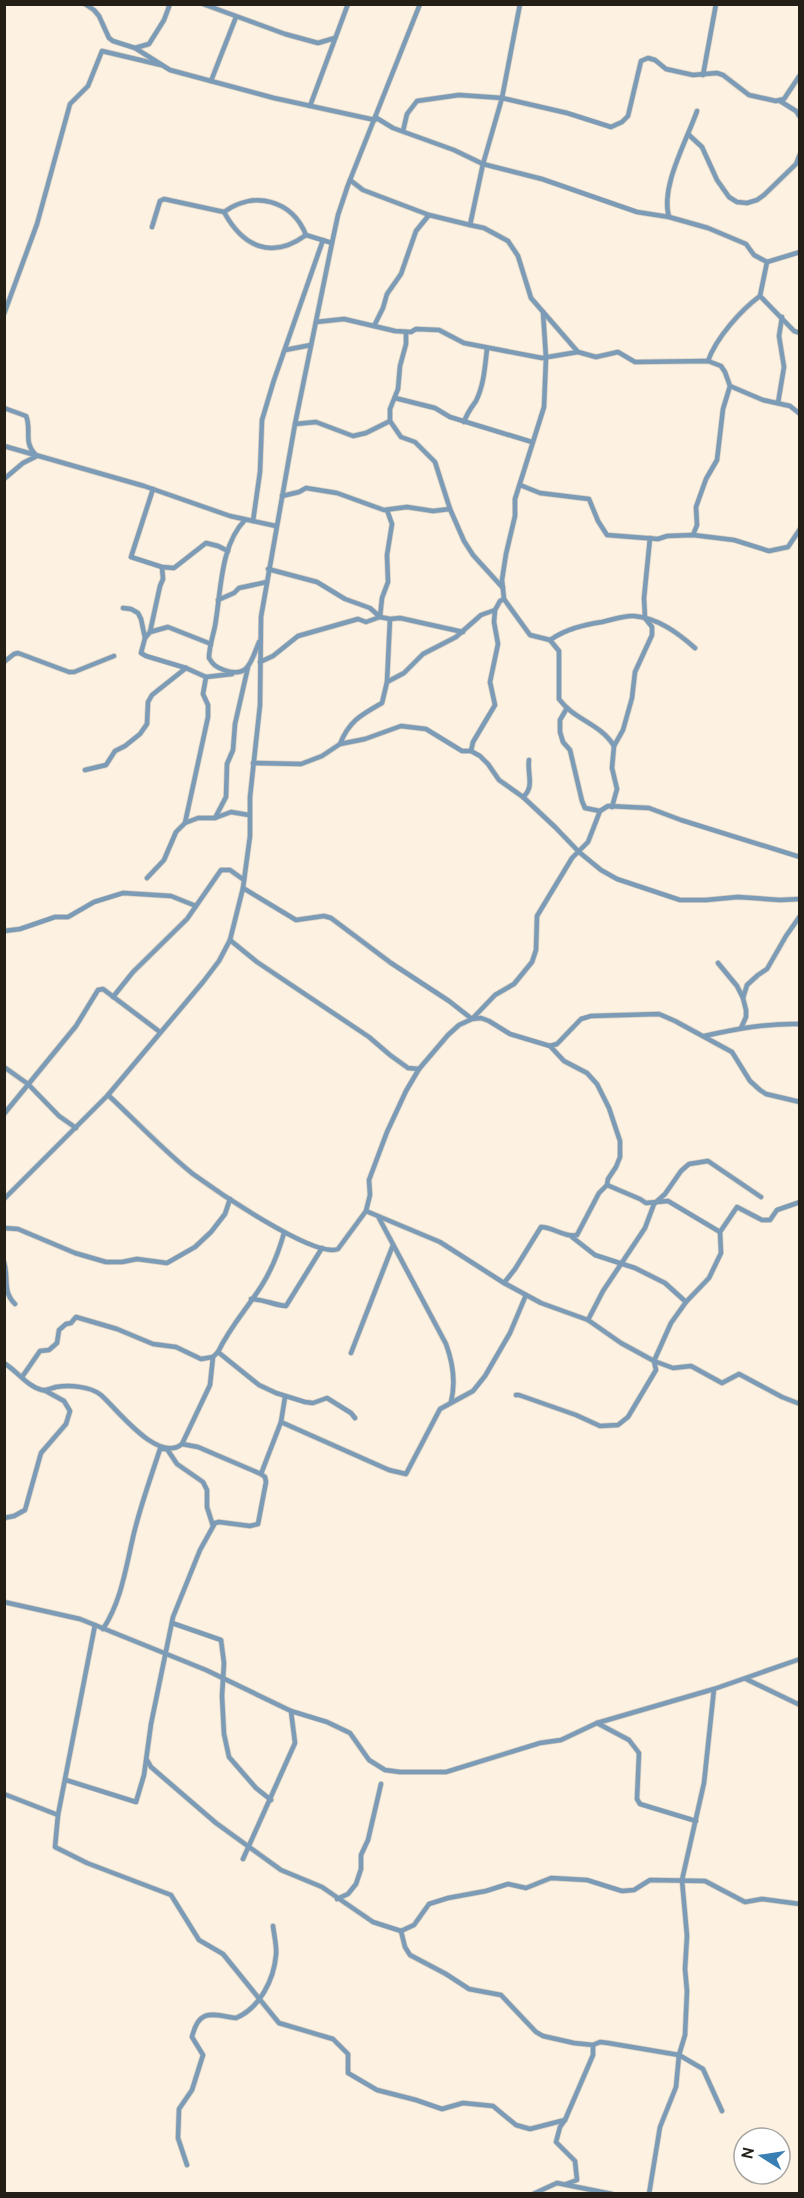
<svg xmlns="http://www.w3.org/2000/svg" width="804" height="2198" font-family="Cabin,sans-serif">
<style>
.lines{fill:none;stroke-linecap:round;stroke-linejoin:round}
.minor-casing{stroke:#dad0c1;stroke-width:6}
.minor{stroke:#7b9bb7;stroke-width:4.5}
</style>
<rect width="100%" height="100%" fill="#fdf2e1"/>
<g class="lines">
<defs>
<g id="minor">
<path d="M85,4L94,10L99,16L109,38L113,41L135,48L170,70L274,98L375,120"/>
<path d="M203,4L285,34L318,43L335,38"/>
<path d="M520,4L502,98L567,113L611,127L622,122L628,116L641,61L648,58L655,60L666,69L693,75L717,73L723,75L749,95L776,101L784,99L800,75"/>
<path d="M135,48L149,44L164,20L170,4"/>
<path d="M703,75L716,4"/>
<path d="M211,81L236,17"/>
<path d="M780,101L796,111L800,117"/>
<path d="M310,106L348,4"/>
<path d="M375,117L393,128L454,150L483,164L542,179L637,212L669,217L708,228L746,244L754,255L767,262L760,296L794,331L800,333"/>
<path d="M403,131L407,114L417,101L459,95L502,98L483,164L470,225L484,228L508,241L518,256L531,298L578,352L596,357L618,352L635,362L708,361L721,366L725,372L730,386L723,409L717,460L706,479L696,507L697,525L693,535"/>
<path d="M689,135L702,147L717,180L729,197L737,202L747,203L757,200L764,195L796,164L800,154"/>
<path d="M350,180L363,190L429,215"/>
<path d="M224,212C254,190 292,200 306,235L332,243"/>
<path d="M669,217C660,187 687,140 697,111"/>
<path d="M152,227L160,201L164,199L224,212C243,247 272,260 306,235"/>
<path d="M767,262L800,252"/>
<path d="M543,312L546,358L544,407L515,499V516L506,554L502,580L504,599L530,635L550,640C566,629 583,625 602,622C612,620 624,615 634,616C658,618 678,633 695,648"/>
<path d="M4,314L37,224L70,104L88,86L102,51L161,65"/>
<path d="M316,322L344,319L395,331L411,332L416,329L439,330L464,343L542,358L578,352"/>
<path d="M374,326L383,308L387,294L401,274L416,231L429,215L470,225"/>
<path d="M406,332V344L400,366L398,389L390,409V421L401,437L415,442L435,462L450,509L464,541L473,555L503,588"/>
<path d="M285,350L311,345"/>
<path d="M708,361C716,338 741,310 760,296"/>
<path d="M730,386L763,400L790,406L800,414"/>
<path d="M395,398L435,408L450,417L532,442"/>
<path d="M778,403L784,367L779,336L782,317"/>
<path d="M4,408L26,416C32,429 23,442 35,454"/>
<path d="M464,422C467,413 471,408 476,401C484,385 485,366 487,349"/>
<path d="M295,424L316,422L353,436L366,433L390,421"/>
<path d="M4,446L144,486L230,516L276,526"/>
<path d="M4,479L23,463L37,456"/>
<path d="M520,485L540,493L589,499L598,521L607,535L658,539L667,536L693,535L734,540L769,551L788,547L800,529"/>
<path d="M153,489L131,557L162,567L174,568L206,543L218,546L228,551"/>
<path d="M282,496L299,492L306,488L337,493L384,510L407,507L433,511L450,509"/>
<path d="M245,520C220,545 221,593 215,626C213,636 209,647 209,658C213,665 216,667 224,670C249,679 251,661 259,642"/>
<path d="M253,521L260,472L262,420L274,380L323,240"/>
<path d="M268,569L317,582L345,599L370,608L380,617L390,619L400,618L463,632"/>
<path d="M218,600L234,593L239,588L267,582"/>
<path d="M123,608L131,609L138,613L141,619L145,638L141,653L146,656L186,668L206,677L232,674"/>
<path d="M150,632L168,627L211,644"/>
<path d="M145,638L150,632L160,586L163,579L162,567"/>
<path d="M550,640L559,651V699C574,720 600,723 614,746"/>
<path d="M4,662L14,654L18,653L69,672H74L114,656"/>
<path d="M260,662L273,656L298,636L358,619L366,622L380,617L382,598L388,582L387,555L392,524L387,510"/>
<path d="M387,682L404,673L423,654L456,637L481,615L495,610"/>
<path d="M567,708L560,720V732L563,742L570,750L582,801L585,808L600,811"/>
<path d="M340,744C349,721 361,715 382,703L387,682L390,619"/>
<path d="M471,751L473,742L495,705L490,682L498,644L494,622L495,610L500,601L504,599"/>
<path d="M253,763L301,764L322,756L340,744L365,739L401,726L426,729L462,751H471L480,756L488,764L499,780L523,797L555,827L579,852L601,870L617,879L680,900H706L738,897L780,900L800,899"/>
<path d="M85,770L106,765L115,751L125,746L140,734L147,724L148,702L152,695L186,668"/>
<path d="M523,797C535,787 527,774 529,760"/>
<path d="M612,807L617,789L612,768L614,746L623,730L632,698L635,672L652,635V627L645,618L644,598L650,538"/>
<path d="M215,818L226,797L227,764L233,750L235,724L248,667"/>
<path d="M185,823L208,717V705L203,694L206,677"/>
<path d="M147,878L164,860L176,832L185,823L198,818H215L231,812L249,815"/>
<path d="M243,888L296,920L324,916L331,918L391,963L449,1001L472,1019L495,995L514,984L532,962L536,950L537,916L572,858L588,842L600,811L608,806L649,808L681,820L800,857"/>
<path d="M4,931L20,929L55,917H68L94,902L123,893L171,896L196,906"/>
<path d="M230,940L257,962L369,1037L390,1055L408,1068L419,1069"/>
<path d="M718,963L737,986L743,998"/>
<path d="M113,997L133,972L187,919L221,870H230L244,880"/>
<path d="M741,1028L746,1017V1010L743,998L747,985L758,975L767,969L786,936L800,916"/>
<path d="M704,1036C736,1029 767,1023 800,1024"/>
<path d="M4,1067L28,1084L59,1116L76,1128"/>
<path d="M108,1095C136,1121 163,1150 193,1174C215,1190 315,1259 338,1249L366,1211L370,1195L369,1180L387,1132L406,1091L419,1069L448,1035L459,1025L472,1019L481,1018L489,1021L510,1034L550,1046L557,1044L581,1019L591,1016L659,1014L675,1021L732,1052L750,1081L760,1090L766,1094L800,1102"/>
<path d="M4,1114L76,1026L98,990L103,989L160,1032"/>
<path d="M4,1199L108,1095L203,982L219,961L230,940L243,888L250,836V797L260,705L261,617L295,424L332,243L338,215L348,185L420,4"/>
<path d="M366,1211L440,1242L504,1283L541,1303L588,1320L621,1343L654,1361L673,1368L691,1366L722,1383L739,1374L782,1397L800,1404"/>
<path d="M379,1218L446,1344C453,1363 456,1382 451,1402"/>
<path d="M4,1228L18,1229L75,1253L106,1262H122L137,1259L167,1263L195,1247L211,1232L225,1214L230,1199"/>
<path d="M720,1232L737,1207L762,1220H770L777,1210L800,1202"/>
<path d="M572,1237L595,1255L635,1268L665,1283L686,1302"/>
<path d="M4,1262C9,1279 2,1291 15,1304"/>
<path d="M504,1283L515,1269L541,1227C553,1227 565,1238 577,1235L599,1193L607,1185L608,1179L616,1167L620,1157V1141L609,1108L597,1084L587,1073L564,1061L550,1046"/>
<path d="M251,1299C264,1299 273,1305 286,1306L322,1248"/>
<path d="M588,1320L603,1291L645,1228L654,1204L665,1194L681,1171L689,1164L708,1161L761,1197"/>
<path d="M218,1352L259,1385L276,1393L305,1402L313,1403L327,1398L351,1413L355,1418"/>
<path d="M351,1353L393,1245"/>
<path d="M4,1363C17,1371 28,1387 42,1390C46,1391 52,1388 56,1387C69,1385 90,1386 101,1395C117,1409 158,1464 182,1444L198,1447L261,1474L265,1477L266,1482L258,1524L250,1526L219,1522L215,1523L200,1550L173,1617L151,1724L144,1775L136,1802L66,1780"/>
<path d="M22,1377L40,1351L49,1350L57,1343L59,1330L66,1324L71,1323L76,1317L117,1329L153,1344L176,1347L201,1359L213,1357"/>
<path d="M516,1395H519L576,1415L600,1426L618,1425L628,1417L656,1370L654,1361L671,1323L686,1302L709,1278L721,1253L720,1232L668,1201L646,1203L640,1199L607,1185"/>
<path d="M281,1422L389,1470L406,1474L440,1409L473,1391L485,1376L510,1333L526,1295"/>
<path d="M182,1444L210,1385L213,1357L218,1352C231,1325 247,1309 262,1285C272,1269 279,1251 284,1233"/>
<path d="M261,1474L281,1422L285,1397"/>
<path d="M4,1518L14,1516L25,1510L41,1453L66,1424L70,1411L64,1401L44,1390"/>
<path d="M4,1602L80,1619L206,1670L291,1711L327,1722L350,1733L369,1760L385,1770L400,1772H446L540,1743L561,1740L597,1723L714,1689L800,1659"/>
<path d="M172,1623L221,1640L224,1663L222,1696L224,1734L229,1757L256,1788L271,1800"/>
<path d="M103,1629C122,1600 126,1566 134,1533C141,1504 151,1477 160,1449H167L177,1464L203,1482L207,1490V1507L213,1526"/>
<path d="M746,1679L800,1705"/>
<path d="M597,1723L629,1740L639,1753L637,1799L640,1804L696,1821"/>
<path d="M147,1760L151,1767L216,1823L281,1870L322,1887L373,1922L401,1931L405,1947L410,1955L446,1974L469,1989L501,1995L536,2032L543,2036L574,2043L593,2045L600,2042L608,2043L679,2055L703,2069L722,2111"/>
<path d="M4,1794L58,1815L55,1847L87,1863L171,1895L199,1940L223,1954L279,2023L333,2039L348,2054V2073L377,2090L416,2100L442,2109L463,2103L493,2106L516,2125L530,2129L565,2120L593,2055V2045"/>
<path d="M58,1815L95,1625"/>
<path d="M243,1859L295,1743L291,1711"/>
<path d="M337,1899L348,1894L356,1884L361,1869V1855L368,1840L381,1784"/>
<path d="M401,1931L414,1925L429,1904L448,1898L486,1891L508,1884L526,1888L551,1878L587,1880L622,1891L634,1890L650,1880L705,1881L745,1902L762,1899L800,1904"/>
<path d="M565,2120L560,2127L556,2142L575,2161L577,2180L566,2184"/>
<path d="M187,2165L178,2138L179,2109L192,2090L203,2055L192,2037C199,2007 213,2015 236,2018C260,2008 274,1979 276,1955C277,1946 274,1935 273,1926"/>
<path d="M533,2194L557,2183L612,2194"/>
<path d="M649,2194L660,2127L676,2087L679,2055L685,2035L687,1991L685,1969L687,1936L682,1880L704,1783L714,1689"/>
</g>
</defs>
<!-- minor casing -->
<use href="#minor" class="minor-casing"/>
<!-- minor -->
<use href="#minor" class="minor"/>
</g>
<!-- border -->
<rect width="804" height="2198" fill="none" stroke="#231f17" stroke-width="12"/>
<!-- north arrow -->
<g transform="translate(762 2156) rotate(282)"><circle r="28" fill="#ffffff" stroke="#a7a5a2" stroke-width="1.5"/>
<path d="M0-4.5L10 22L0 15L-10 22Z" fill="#397fb4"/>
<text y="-9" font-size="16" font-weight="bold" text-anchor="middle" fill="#231f17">N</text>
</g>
</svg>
